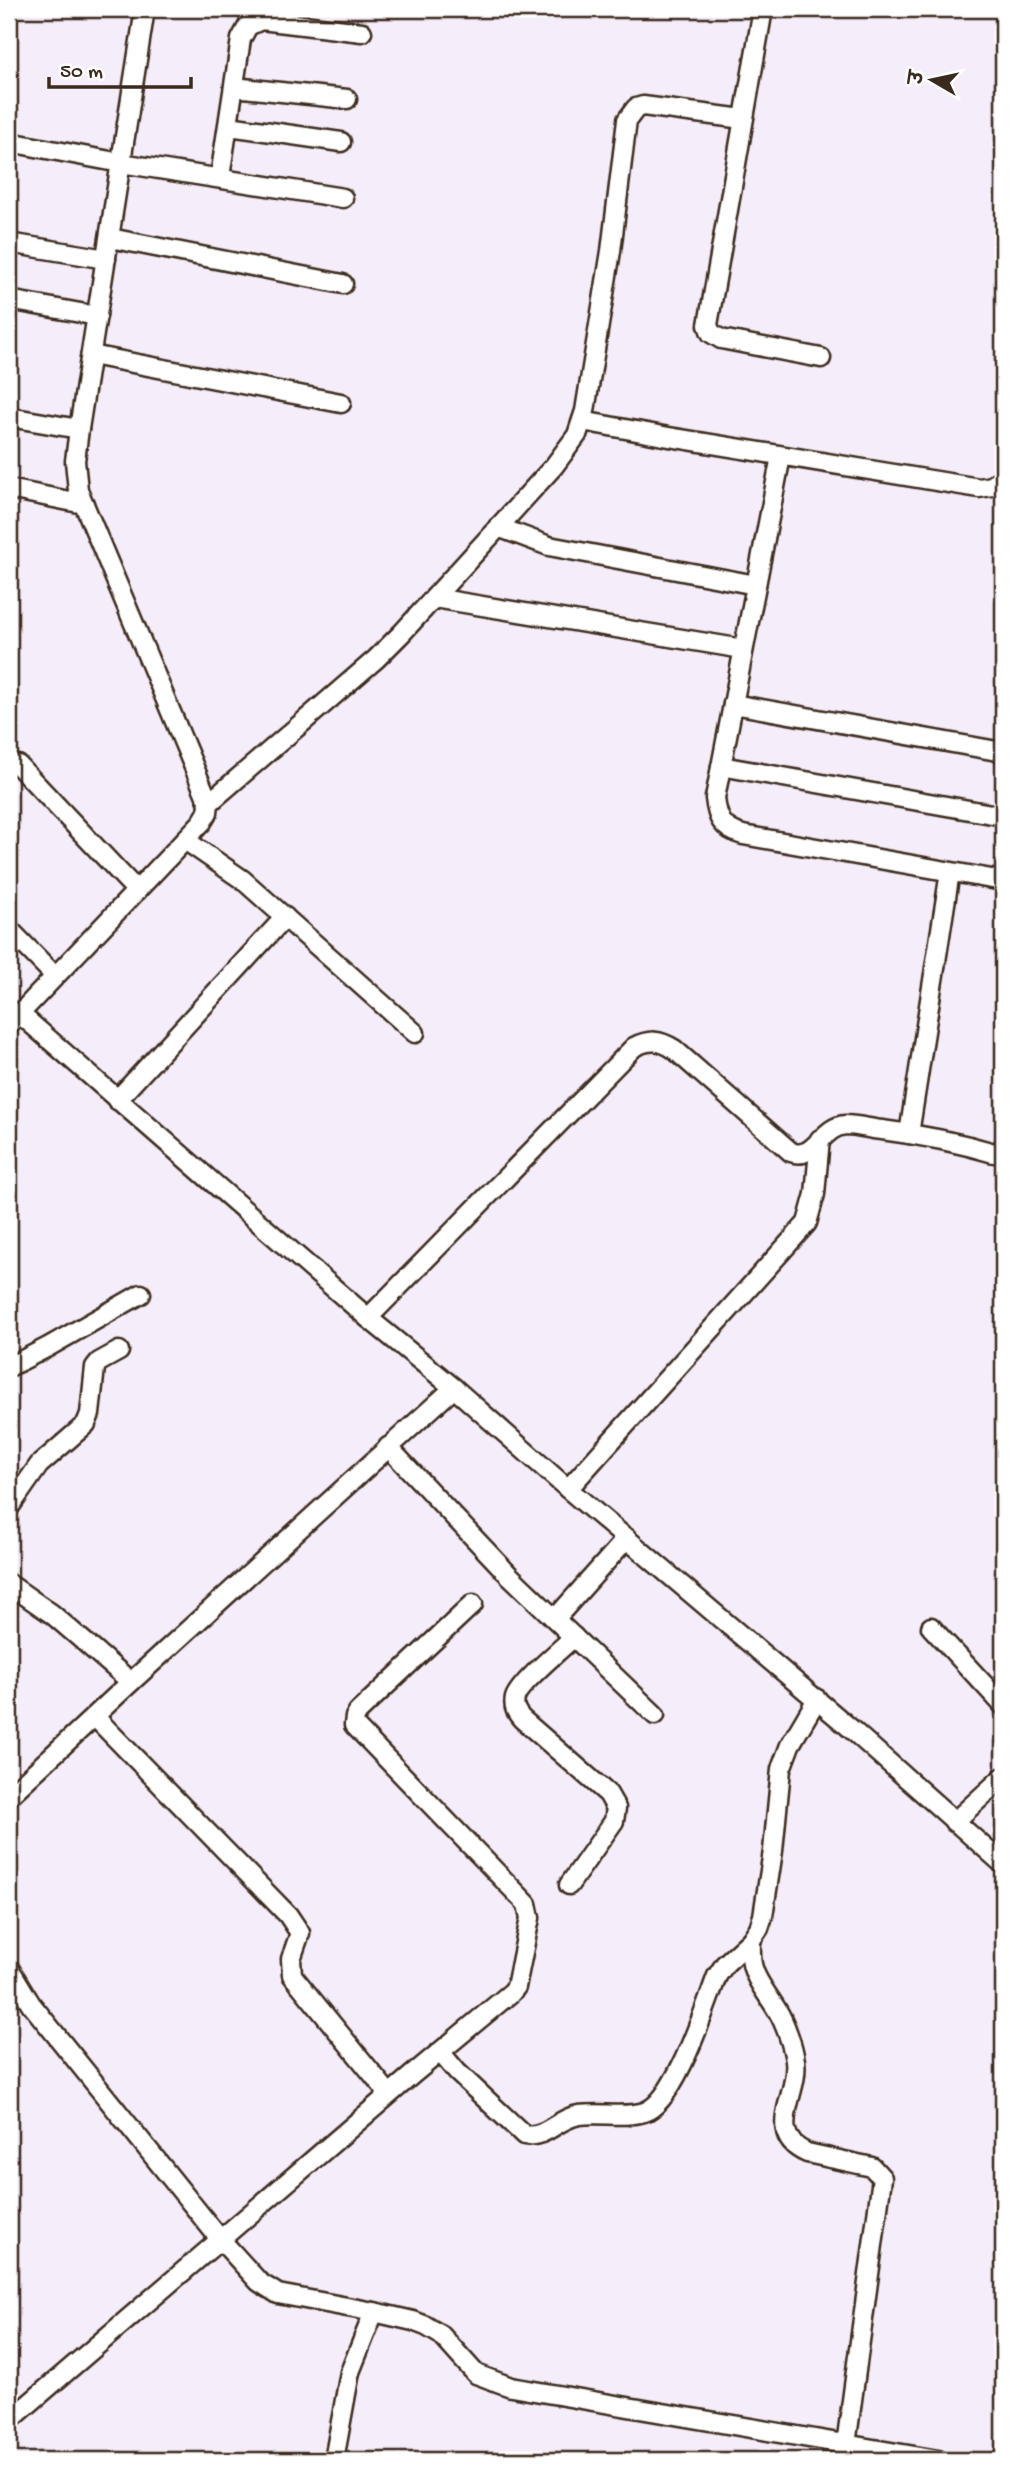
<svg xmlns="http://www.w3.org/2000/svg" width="1012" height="2469" font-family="'Gochi Hand','Playpen Sans Deva',sans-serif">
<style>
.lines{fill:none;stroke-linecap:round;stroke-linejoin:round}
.minor-casing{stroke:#3b2a1e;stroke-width:23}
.minor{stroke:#fff;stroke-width:18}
</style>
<rect width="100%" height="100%" fill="#f5edfa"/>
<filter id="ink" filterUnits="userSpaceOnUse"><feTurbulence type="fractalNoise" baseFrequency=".0143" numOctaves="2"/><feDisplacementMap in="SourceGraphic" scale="14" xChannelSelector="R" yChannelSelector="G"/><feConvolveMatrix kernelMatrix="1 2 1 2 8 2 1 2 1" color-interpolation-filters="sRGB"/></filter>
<g filter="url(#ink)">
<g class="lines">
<defs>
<g id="minor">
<path d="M763,9L708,325L711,333L721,339L821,358"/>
<path d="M234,87L347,99"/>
<path d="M229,126L341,142"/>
<path d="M9,142L121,163L343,198"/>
<path d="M220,177L241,39L248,26L261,20L362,32"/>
<path d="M110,238L343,284"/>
<path d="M9,243L106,259"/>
<path d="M9,300L97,316"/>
<path d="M91,355L341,403"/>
<path d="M9,417L79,429"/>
<path d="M582,421L669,437L979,488L992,486L1003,477"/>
<path d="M781,456L715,798C717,818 722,829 743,835L1003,881"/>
<path d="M9,489L84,504"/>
<path d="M498,527L549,546L756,585"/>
<path d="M434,598L743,649"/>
<path d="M733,704L1003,752"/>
<path d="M18,765L137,891"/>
<path d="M721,766L1003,816"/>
<path d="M209,803L376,659L402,633L554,466L577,435L585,411L611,251L627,120L636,108L643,106L743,119"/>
<path d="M185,840L243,880L415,1033"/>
<path d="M9,929L55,976"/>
<path d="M20,1014L368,1318L454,1388L568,1489L850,1728L1003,1864"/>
<path d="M9,1025L202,822L208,812L209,803L78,490L75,461L79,429L145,9"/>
<path d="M117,1100L285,917"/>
<path d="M909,1134L950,872"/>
<path d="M368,1318L634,1047C650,1039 660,1040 674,1049L791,1152C815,1161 821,1127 845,1125C857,1125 870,1129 882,1130C921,1135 957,1142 994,1153L999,1152L1003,1147"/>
<path d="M9,1367L48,1347L141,1294"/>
<path d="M388,1447L509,1575L655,1715"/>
<path d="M568,1489L807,1223L815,1194L820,1139"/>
<path d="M9,1508L39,1465L86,1424L90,1414L95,1367L99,1362L119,1351"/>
<path d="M9,1584L52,1614L131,1682"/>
<path d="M555,1619L627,1538"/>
<path d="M931,1627L1003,1705"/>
<path d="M95,1717L288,1915L300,1933L291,1959L292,1975L389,2094"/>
<path d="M9,1796L131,1682L454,1388"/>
<path d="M954,1822L1003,1777"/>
<path d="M569,1885L614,1821L616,1808L608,1794L522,1719C516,1712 513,1707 515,1698C518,1685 562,1648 574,1637"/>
<path d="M751,1940C751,1949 750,1959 753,1968C757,1983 769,1996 777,2010C785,2023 793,2046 795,2061C800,2093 763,2134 807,2153L872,2167L882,2178L846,2445"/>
<path d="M9,1968L31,2004L220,2239L259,2282L278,2294L374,2312L413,2321L426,2326L441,2335L476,2374L511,2387L938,2460"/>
<path d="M441,2053L457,2072L524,2135C546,2139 558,2118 579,2115C600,2112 624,2118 644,2112C675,2103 705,2007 717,1976L725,1964L751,1940L759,1928L763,1916L773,1851L781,1769L790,1745L817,1699"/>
<path d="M9,2421L412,2075L512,1992L516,1987L530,1918L527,1904L354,1725L355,1717L358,1712L473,1604"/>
<path d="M334,2460L350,2372L374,2312"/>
</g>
</defs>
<!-- minor casing -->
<use href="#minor" class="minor-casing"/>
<!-- minor -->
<use href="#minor" class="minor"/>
</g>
</g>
<!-- margin -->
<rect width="1012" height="2469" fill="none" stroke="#fff" stroke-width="35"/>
<rect x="18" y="18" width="977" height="2434" fill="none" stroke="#3b2a1e" stroke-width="2.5" filter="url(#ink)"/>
<!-- north arrow -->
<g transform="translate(932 80) rotate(279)" stroke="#ffffff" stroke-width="5" paint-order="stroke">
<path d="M0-5L12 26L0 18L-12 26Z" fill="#3b2a1e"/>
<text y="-10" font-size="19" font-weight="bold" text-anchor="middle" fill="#3b2a1e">उ</text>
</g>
<!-- scale -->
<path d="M49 77v10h142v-10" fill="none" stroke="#3b2a1e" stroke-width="3.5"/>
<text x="60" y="77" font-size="21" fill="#3b2a1e" stroke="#ffffff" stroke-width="5" paint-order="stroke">50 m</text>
</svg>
